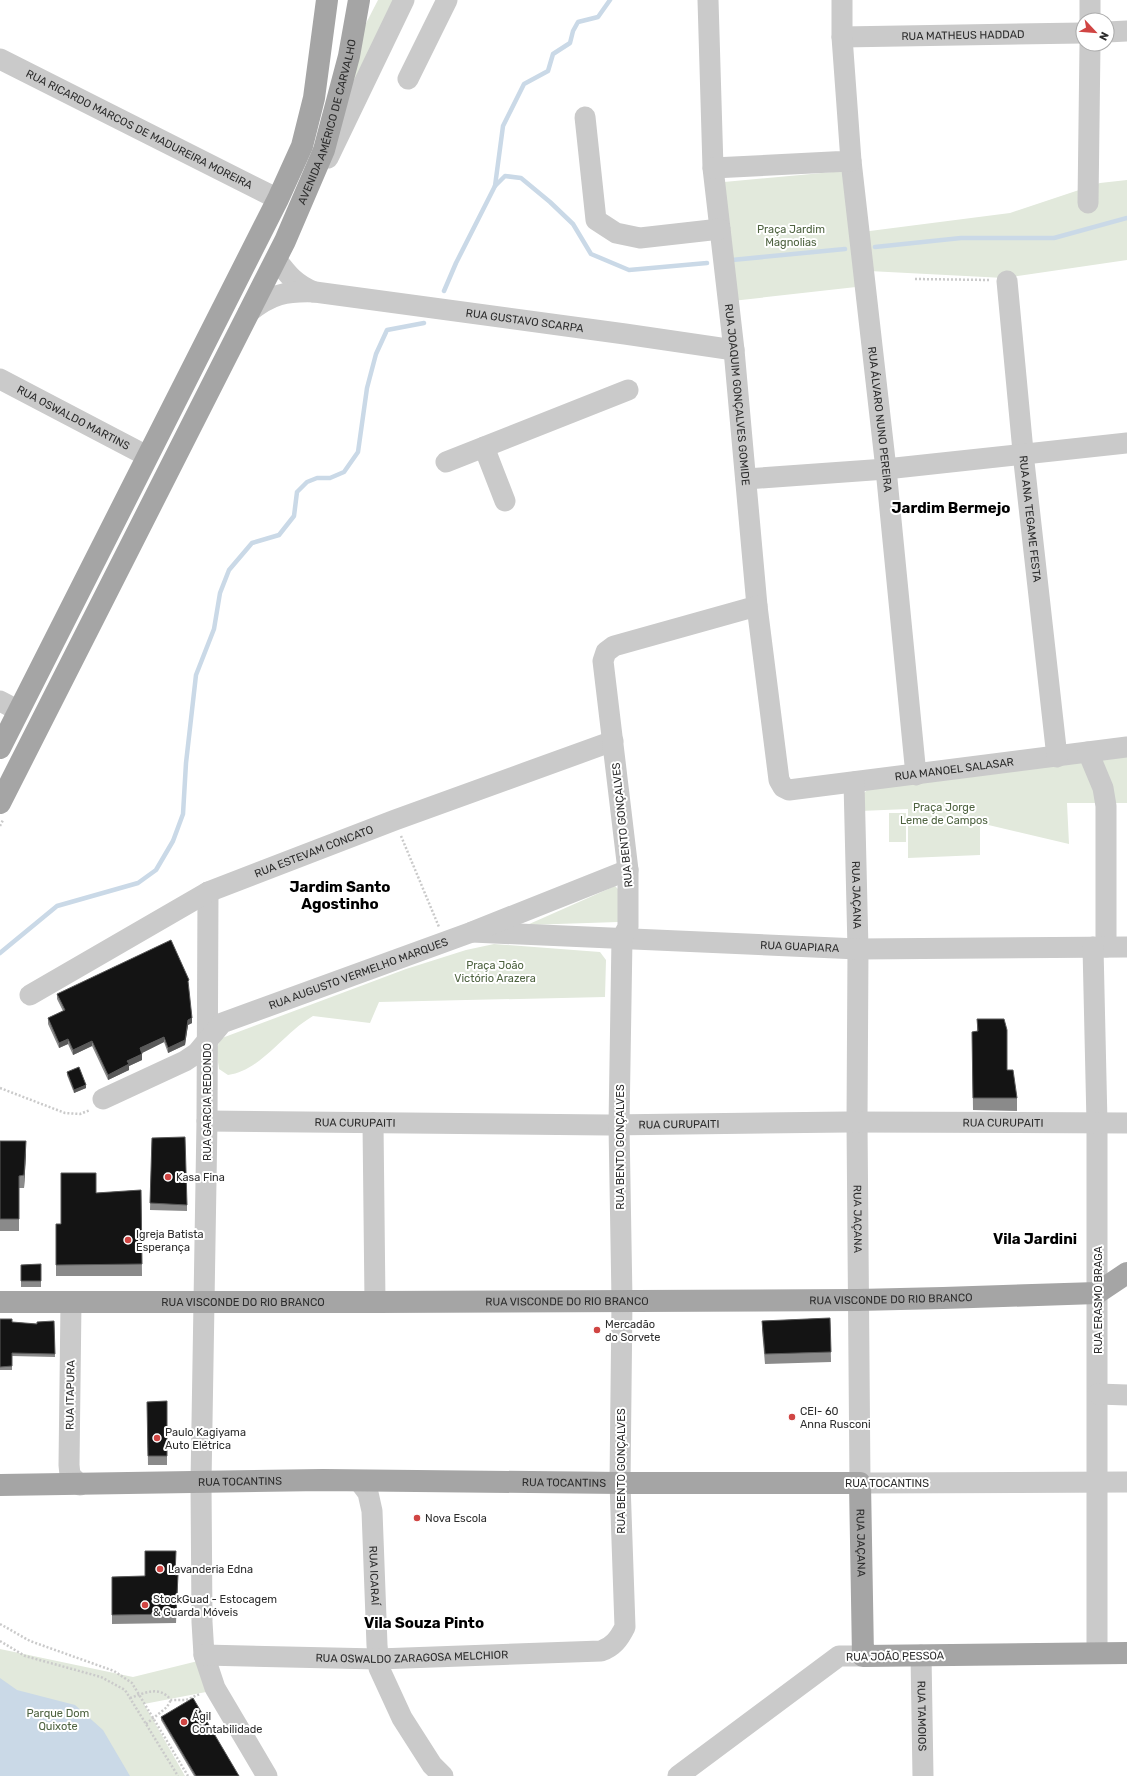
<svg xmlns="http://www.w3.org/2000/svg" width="1127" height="1776" font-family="Rubik,sans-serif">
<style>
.green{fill:#e2e9dc}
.water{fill:#cad9e7}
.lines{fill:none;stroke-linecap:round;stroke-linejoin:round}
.stream{stroke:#cad9e7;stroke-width:4.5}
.path{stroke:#cacaca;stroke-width:2.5;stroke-dasharray:2 2;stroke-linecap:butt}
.minor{stroke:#cacaca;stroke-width:21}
.major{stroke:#a5a5a5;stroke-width:22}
.wall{fill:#8a8a8a}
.shaded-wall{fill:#5a5a5a}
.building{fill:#141414;stroke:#5a5a5a}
.poi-dot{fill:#d04543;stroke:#fff;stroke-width:1.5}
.labels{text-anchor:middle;stroke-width:4;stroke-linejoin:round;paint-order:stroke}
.street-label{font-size:11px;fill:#2d2d2d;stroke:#fff}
.park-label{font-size:11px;fill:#4e6340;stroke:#fff}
.poi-label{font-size:11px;fill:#2d2d2d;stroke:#fff;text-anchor:start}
.district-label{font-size:15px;font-weight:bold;fill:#000;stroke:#fff}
</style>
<rect width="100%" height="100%" fill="#fff"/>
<!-- green -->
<g class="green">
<path d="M378,0H396L351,92L360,35Z"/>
<path d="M844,171L856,287L732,301L724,182Z"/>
<path d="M1127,180V260L1004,278L869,271L862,232L1010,213L1100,183Z"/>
<path d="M1127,751V803H1067L1069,844L980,823V855L908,858V809L860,811L863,794L870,787Z"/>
<rect x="889" y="813" width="17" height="29"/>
<path d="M615,886L619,890L618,922L527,925Z"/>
<path d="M494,944L600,952L606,960L605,997L379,1002L370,1023L313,1016C307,1020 300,1024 295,1029C276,1045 254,1072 228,1075L219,1069L216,1048L222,1038L406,969L466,950Z"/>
<path d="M0,1649L133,1677L198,1661L206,1692L144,1704L185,1776H0Z"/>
</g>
<!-- water -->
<path class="water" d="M0,1678L17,1690L75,1705L103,1730L130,1776H0Z"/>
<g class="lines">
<!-- stream -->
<g class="stream">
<path d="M495,186L505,176L521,178L550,202L573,224L591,254L629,270L707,263"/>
<path d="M875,247L961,238H1054L1127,218"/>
<path d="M732,260L845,249"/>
<path d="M444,291L456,263L495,186L503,126L524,84L548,71L553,54L570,43L573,31L578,22L598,17L610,0"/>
<path d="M0,953L57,906L138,883L156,870L173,841L183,814L186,763L196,675L214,629L220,593L229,570L252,543L279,535L294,516L297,492L307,482L317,478H330L344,472L358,452L367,388L376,354L387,330L424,323"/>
</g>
<!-- path -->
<g class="path">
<path d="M915,279L990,280"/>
<path d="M0,826L3,820"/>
<path d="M401,836L439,927"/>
<path d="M0,1088L65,1113L80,1114L90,1110"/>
<path d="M0,1624L30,1641L114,1671L132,1683L188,1776"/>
<path d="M0,1641L25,1656L101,1677L125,1690L178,1776"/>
<path d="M130,1698C145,1693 159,1685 171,1700H186L200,1694"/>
<path d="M146,1724L167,1707L171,1700"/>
</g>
<!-- minor -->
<g class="minor">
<path id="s1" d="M708,0L713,168L734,350L757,606L779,780L783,787L789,790L1127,747"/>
<path d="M1090,0V20"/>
<path d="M1107,32L1127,31"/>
<path id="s2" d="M842,37L1083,33"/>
<path id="s3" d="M0,59L278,199"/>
<path d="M408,79L447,0"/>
<path d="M585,117L596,220L616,233L640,238L720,229"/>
<path d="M328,158L404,0"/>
<path id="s4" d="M851,161L886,469L916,775"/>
<path d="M713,168L851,161L842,37V0"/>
<path d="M1088,203L1090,44"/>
<path d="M276,259C288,275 295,284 314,292"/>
<path id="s5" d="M1007,281L1024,462L1057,757"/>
<path id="s6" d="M248,313C271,294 286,291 315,292L625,334L734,350"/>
<path id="s7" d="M0,379L147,456"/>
<path d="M484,447L505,501"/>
<path d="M446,462L628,390"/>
<path d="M746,479L886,469L1127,443"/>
<path d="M0,701L19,711"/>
<path d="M1088,752L1103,788L1106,806V947"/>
<path id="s8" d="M854,782L858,949L857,1122L860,1483L1127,1482"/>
<path d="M208,892L207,1121L201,1483L202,1622L204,1655L215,1688L267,1776"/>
<path id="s9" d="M472,932L858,949L1127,947"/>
<path d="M1093,947L1097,1123V1653"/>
<path id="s10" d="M30,995L208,892L395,820L613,741"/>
<path id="s11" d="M103,1099L185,1061L197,1053L222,1023L472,932L628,870"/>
<path id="s12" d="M207,1121L608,1125L848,1122L1127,1123"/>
<path d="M373,1123L375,1302"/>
<path d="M71,1302L69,1465L70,1475L80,1485"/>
<path d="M1098,1394L1127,1395"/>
<path id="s13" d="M359,1481L368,1493L372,1511L377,1645L379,1668L402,1718L432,1765L443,1776"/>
<path id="s14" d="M204,1655L378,1659L601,1651C613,1647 619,1639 625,1627L620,1483L622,1300L619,1125L622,938L628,927V870L603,661L606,652L614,646L757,606"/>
<path id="s15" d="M921,1655L923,1776"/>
<path d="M678,1776L839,1656H863"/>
</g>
<!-- major -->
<g class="major">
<path d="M0,748L278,199L302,146L314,98L327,0"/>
<path id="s16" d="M0,803L285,241L324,150L349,56L359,0"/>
<path id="s17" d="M0,1302H375L858,1300L943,1298L1097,1293L1127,1273"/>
<path id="s18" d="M0,1485L323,1480L620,1483H860L863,1656L1127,1653"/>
</g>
</g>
<!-- wall -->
<g class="wall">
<path d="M189,985L188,986L192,1023L188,1025L185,1045L168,1053L164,1042L142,1053V1060L129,1066V1070L108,1080L92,1046L73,1055L68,1044L59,1048L48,1024V1018L63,1011L57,999V994Z"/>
<path d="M977,1019L1007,1070L1017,1098V1111L973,1110L972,1032L977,1031Z"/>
<path d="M67,1072L86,1088L74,1093L67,1075Z"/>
<path d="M152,1138L187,1205V1211L150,1210Z"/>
<path d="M0,1141L26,1154L24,1188H19V1231H0Z"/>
<path d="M141,1190L142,1276H56V1224H61L96,1193Z"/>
<path d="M41,1264V1287H21V1265Z"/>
<path d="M830,1318L831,1362L765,1364L762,1330V1321Z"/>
<path d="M0,1319L12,1322L37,1324L54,1321L55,1357L12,1356V1370H0Z"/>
<path d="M167,1401V1465H148L147,1402Z"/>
<path d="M176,1575L178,1584L176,1623L112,1624V1577Z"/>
<path d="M161,1717L239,1776H194L161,1720Z"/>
</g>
<!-- shaded-wall -->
<g class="shaded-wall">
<path d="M192,1018V1023L188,1025L185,1045L168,1053V1048L188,1020Z"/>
<path d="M164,1037V1042L140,1054V1048Z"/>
<path d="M68,1039V1044L59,1048V1043Z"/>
<path d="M92,1041V1046L73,1055V1050Z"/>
<path d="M142,1054V1060L129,1066V1070L108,1080V1075L127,1061Z"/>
<path d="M86,1085V1088L74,1093V1090Z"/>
<path d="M26,1141V1154L24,1188V1175Z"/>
</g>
<!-- building -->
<g class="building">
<path d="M171,940L189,980L188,981L192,1018L188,1020L185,1040L168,1048L164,1037L140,1048L142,1054L127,1061L129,1064L108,1075L92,1041L73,1050L68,1039L59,1043L48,1018L65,1010L57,994Z"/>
<path d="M977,1019H1004L1007,1030V1070H1013L1017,1098H973L972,1032L978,1031Z"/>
<path d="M79,1067L86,1085L74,1090L67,1072Z"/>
<path d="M185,1137L187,1205L150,1203L152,1138Z"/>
<path d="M0,1141H26L24,1175L19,1176V1219H0Z"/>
<path d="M61,1173H96V1193L141,1190L142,1264L56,1265V1224H61Z"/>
<path d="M41,1264V1281H21V1265Z"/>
<path d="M830,1318L831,1352L765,1354L762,1321Z"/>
<path d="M0,1319H12V1322L37,1324V1322L54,1321L55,1354L12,1353V1366L0,1367Z"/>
<path d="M167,1401V1456H148L147,1402Z"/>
<path d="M145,1551H176L175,1575H178L176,1614L112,1615V1577L145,1576Z"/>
<path d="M193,1698L239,1776H196L161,1717Z"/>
</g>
<!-- markers -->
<g class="poi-dot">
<circle cx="168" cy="1177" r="4"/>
<circle cx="128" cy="1240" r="4"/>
<circle cx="597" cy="1330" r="4"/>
<circle cx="792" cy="1417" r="4"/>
<circle cx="157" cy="1438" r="4"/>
<circle cx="417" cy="1518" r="4"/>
<circle cx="160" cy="1569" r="4"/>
<circle cx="145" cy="1605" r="4"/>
<circle cx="184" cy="1722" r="4"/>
</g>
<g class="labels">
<!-- street labels -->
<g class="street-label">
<text dy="4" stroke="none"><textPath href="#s2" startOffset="121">RUA MATHEUS HADDAD</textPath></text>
<text dy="4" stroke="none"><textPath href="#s16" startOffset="757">AVENIDA AMÉRICO DE CARVALHO</textPath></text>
<text dy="4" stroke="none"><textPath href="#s3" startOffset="156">RUA RICARDO MARCOS DE MADUREIRA MOREIRA</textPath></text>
<text dy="4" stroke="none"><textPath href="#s6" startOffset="284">RUA GUSTAVO SCARPA</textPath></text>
<text dy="4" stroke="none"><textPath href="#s1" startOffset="396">RUA JOAQUIM GONÇALVES GOMIDE</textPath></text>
<text dy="4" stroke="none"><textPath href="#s7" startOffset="83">RUA OSWALDO MARTINS</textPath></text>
<text dy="4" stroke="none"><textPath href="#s4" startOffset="260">RUA ÁLVARO NUNO PEREIRA</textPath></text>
<text dy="4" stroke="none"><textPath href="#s5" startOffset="239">RUA ANA TEGAME FESTA</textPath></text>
<text dy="4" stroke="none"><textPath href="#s1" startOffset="965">RUA MANOEL SALASAR</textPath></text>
<text transform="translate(622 825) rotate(-96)" y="4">RUA BENTO GONÇALVES</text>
<text dy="4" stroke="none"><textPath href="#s10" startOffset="319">RUA ESTEVAM CONCATO</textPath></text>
<text dy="4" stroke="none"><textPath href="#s8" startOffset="113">RUA JAÇANA</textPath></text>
<text dy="4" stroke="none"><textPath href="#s9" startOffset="328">RUA GUAPIARA</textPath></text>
<text dy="4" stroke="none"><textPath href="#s11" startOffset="289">RUA AUGUSTO VERMELHO MARQUES</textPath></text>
<text transform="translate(207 1102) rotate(-90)" y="4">RUA GARCIA REDONDO</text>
<text dy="4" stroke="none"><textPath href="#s12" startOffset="796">RUA CURUPAITI</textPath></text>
<text dy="4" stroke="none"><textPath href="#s12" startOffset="148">RUA CURUPAITI</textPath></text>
<text dy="4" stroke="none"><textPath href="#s12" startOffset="472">RUA CURUPAITI</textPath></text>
<text transform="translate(620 1147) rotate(-90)" y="4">RUA BENTO GONÇALVES</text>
<text dy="4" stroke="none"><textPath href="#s8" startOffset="437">RUA JAÇANA</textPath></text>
<text dy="4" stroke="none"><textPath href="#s17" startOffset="891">RUA VISCONDE DO RIO BRANCO</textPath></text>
<text transform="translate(1098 1300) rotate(-90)" y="4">RUA ERASMO BRAGA</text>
<text dy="4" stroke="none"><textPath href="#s17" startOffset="567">RUA VISCONDE DO RIO BRANCO</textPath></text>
<text dy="4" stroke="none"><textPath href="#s17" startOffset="243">RUA VISCONDE DO RIO BRANCO</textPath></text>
<text transform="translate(70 1395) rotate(-89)" y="4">RUA ITAPURA</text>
<text transform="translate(621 1471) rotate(-90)" y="4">RUA BENTO GONÇALVES</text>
<text dy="4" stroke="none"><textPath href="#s18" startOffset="240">RUA TOCANTINS</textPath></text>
<text dy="4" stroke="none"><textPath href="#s18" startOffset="564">RUA TOCANTINS</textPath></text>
<text x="887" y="1487">RUA TOCANTINS</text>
<text dy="4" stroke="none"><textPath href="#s18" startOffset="920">RUA JAÇANA</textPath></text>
<text dy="4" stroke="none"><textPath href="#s13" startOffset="98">RUA ICARAÍ</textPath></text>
<text dy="4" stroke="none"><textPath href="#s14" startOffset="208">RUA OSWALDO ZARAGOSA MELCHIOR</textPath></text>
<text transform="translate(895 1656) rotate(-1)" y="4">RUA JOÃO PESSOA</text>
<text dy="4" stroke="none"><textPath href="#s15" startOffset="61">RUA TAMOIOS</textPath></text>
</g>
<!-- park labels -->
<g class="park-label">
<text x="791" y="233">Praça Jardim<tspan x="791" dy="13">Magnolias</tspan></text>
<text x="944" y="811">Praça Jorge<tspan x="944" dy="13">Leme de Campos</tspan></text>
<text x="495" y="969">Praça João<tspan x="495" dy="13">Victório Arazera</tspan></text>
<text x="58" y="1717">Parque Dom<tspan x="58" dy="13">Quixote</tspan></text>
</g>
<!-- poi labels -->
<g class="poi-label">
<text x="176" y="1181">Kasa Fina</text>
<text x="136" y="1238">Igreja Batista<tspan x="136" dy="13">Esperança</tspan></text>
<text x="605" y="1328">Mercadão<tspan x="605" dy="13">do Sorvete</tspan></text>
<text x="800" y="1415">CEI- 60<tspan x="800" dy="13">Anna Rusconi</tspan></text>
<text x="165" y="1436">Paulo Kagiyama<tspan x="165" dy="13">Auto Elétrica</tspan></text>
<text x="425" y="1522">Nova Escola</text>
<text x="168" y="1573">Lavanderia Edna</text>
<text x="153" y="1603">StockGuad - Estocagem<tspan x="153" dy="13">&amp; Guarda Móveis</tspan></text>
<text x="192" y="1720">Ágil<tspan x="192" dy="13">Contabilidade</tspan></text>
</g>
<!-- district labels -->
<g class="district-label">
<text x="951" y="513">Jardim Bermejo</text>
<text x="340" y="892">Jardim Santo<tspan x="340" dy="17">Agostinho</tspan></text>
<text x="1035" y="1244">Vila Jardini</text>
<text x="424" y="1628">Vila Souza Pinto</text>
</g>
</g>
<!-- north arrow -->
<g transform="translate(1095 32) rotate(116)"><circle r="19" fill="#ffffff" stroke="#ababab"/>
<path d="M0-3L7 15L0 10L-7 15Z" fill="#d04543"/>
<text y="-6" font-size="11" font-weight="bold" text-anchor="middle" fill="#2d2d2d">N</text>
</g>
</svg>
